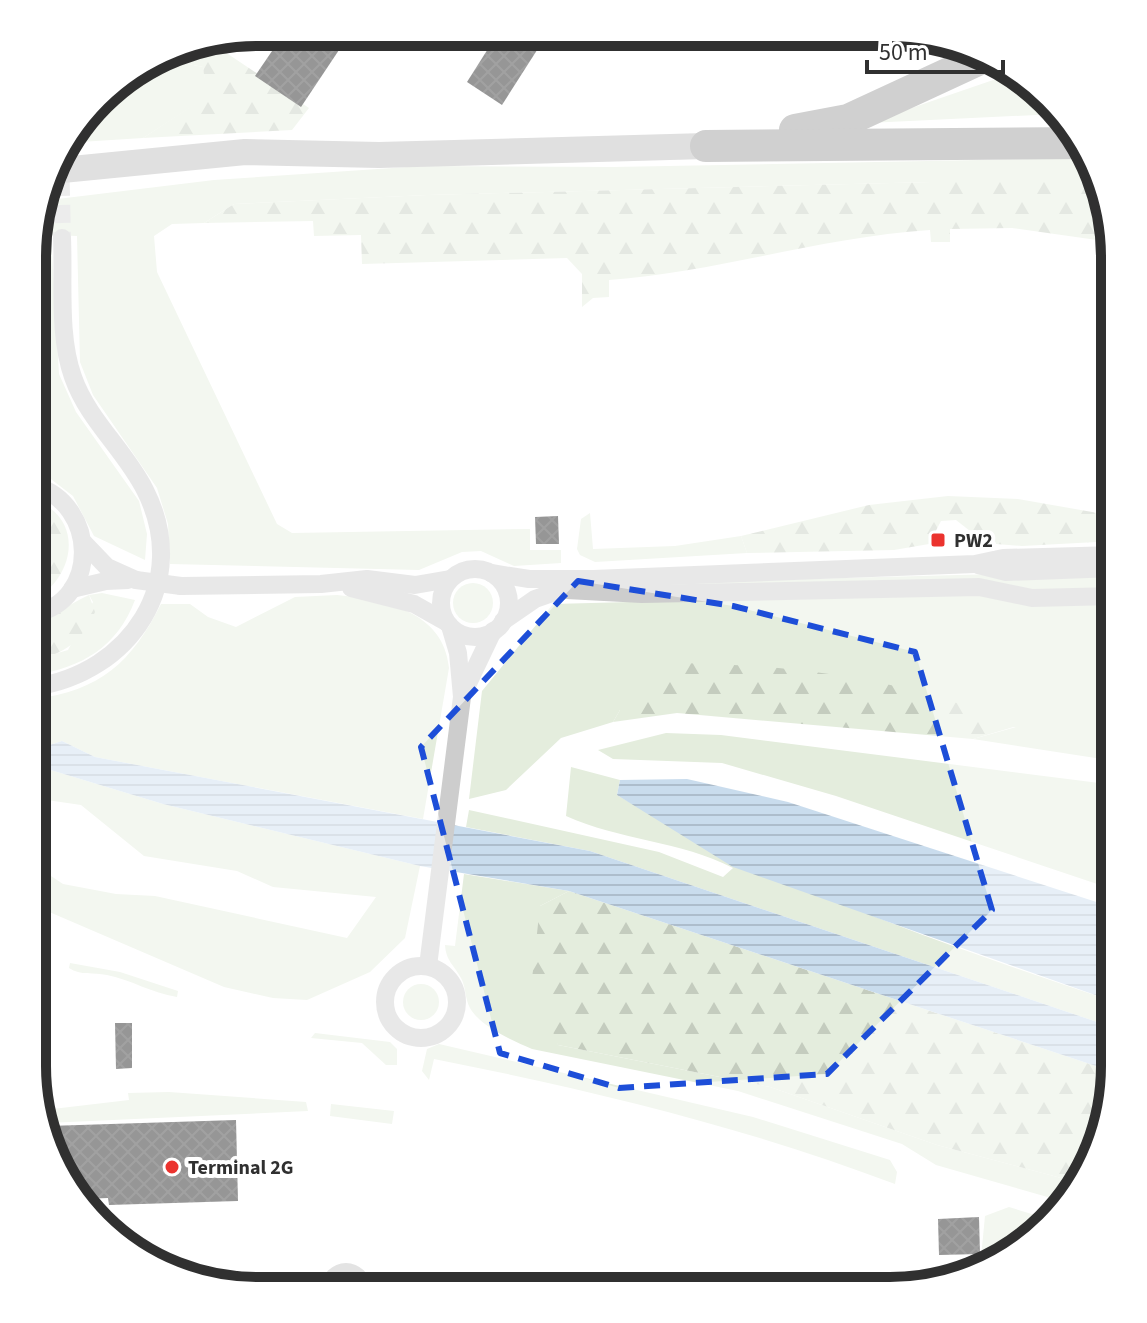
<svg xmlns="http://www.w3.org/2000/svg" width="1147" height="1323" font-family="'Source Sans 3',sans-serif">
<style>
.grass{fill:#e4eddd}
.forest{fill:url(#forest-firs)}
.water{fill:url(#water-rules)}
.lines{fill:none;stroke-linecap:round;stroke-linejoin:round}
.taxiway{stroke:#c2c2c2;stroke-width:50}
.building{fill:url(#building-cross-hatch)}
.street-tunnel{stroke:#d6d6d6;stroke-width:18;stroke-dasharray:18 9;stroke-linecap:butt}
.street{stroke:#cdcdcd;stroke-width:18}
.secondary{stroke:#bababa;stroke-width:26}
.highway{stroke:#979797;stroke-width:32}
.street-bridge{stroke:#cdcdcd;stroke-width:18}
.marked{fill:none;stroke:#1d4ed8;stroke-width:6;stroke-dasharray:16 10;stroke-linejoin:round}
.poi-dot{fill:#eb332e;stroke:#fff;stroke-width:3}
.labels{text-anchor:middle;stroke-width:8;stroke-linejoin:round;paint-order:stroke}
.poi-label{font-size:20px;font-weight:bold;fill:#303030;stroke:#fff;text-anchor:start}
.rim{fill:none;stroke:#303030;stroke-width:10}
</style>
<defs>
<pattern id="forest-firs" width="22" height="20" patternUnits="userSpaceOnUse" patternTransform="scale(2)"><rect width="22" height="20" fill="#e4eddd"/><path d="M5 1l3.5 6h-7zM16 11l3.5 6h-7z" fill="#c4ccbe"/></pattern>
<pattern id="water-rules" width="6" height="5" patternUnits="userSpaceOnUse" patternTransform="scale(2)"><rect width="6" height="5" fill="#c9dced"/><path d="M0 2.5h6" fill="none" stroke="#adbdcc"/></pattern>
<pattern id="building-cross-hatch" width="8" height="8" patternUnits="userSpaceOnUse" patternTransform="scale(2)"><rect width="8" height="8" fill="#171717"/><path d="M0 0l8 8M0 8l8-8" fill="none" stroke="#303030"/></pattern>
</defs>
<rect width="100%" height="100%" fill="#fff"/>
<!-- grass -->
<g class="grass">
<path d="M159,58L203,67L208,96L143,138L64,143L109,88Z"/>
<path d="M1020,75L1057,114L868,123L999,78Z"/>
<path d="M1088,158L1095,182H931L427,195L234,204L204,223L172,224L154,236L157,272L277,524L292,533L530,529V550H561V563L514,566L481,551L462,552L419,570L170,564L168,524L157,488L93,395L80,362L77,236L51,235L59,374L76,412L139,501L147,534L145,560L94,536L73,496L43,473L35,461L36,214L41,201L214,180L423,166L613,167Z"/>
<path d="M590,513L593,549L675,546L741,536L747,553L595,562L580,555L577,549L581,519Z"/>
<path d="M1115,571V589H665L639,583Z"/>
<circle cx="473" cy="603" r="20"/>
<path d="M102,593L135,600C117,647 83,667 34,675V660L68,650L93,602L89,595Z"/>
<path d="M943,594L1115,603V761L973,739L1016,727L620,710L613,722L561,738L506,790L469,799L482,691L553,604Z"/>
<path d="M337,595C384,600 444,611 449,668L423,819L95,757L62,741L34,750V699C100,691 132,662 161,604H190L208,617L236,627L295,597Z"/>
<path d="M666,733L721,735L1115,785V890L836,796L722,763L613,759L598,750Z"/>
<path d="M34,765L163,804L420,866L405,938L370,972L307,1000L273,998L224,987L33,905V864L63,884L116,894L155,896L347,938L376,897L273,887L237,871L144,856L81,805L47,800L33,806Z"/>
<path d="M571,767L620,780L617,795C774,887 944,944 1115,1002V1028L590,851L466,827L469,810L659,852L723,877L733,868C681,841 619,840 566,816Z"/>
<path d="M464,874L569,891L540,906L558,1045L770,1087L937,1145L1080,1183L1065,1202L936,1165L902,1144L738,1091L532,1049C512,1040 482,1028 470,1008C465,999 466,987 461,978C454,965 446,961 445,945L455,946Z"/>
<path d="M70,963L120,972L178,991L177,997C151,993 132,980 107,975C93,972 81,976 69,968Z"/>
<circle cx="421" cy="1002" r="18"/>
<path d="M315,1033L390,1042L397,1049V1065H386L362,1043L311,1038Z"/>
<path d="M439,1044L753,1117L890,1160L897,1172L895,1184C745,1127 591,1090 434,1059L429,1080L422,1071L427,1049Z"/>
<path d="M169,1092L306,1102L308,1111L47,1123L44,1110L129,1100L128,1093Z"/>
<path d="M331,1104L394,1111L392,1124L330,1116Z"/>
<path d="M1009,1207L1048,1219L1003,1261L980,1268L985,1216Z"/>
</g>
<!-- forest -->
<g class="forest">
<path d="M207,40L309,108L292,130L143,138L207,96L203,67L159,58L184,44Z"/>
<path d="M931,182H1095L1111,242L1012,228L950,229V242H931L930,230C821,237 718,272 609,280V297L593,298L582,307V274L567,258L362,264L361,235L314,236L313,221L204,223L234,204L427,195Z"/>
<path d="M948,496L1018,499L1115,516V541L1022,546L971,542L970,531L956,520L941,521L929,544L894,550L747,553L741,536L869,505Z"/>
<path d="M35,500C85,519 75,577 34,600Z"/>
<path d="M89,595L95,612C83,640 64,655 34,660V622C55,616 69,604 89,595Z"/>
<path d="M678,663C795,665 909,678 1017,726L973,739L677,713L613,722L620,710Z"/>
<path d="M569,891L1114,1072V1081L1080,1183L937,1145L770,1087L558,1045L532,979L540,906Z"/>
</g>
<!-- water -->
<g class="water">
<path d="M62,741L95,757L590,851L1115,1028L1114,1072L569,891L420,866L163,804L34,765V750Z"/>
<path d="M687,779L788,802L1115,908V1002L733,867L617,795L620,780Z"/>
</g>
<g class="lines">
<!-- taxiway -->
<path class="taxiway" d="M346,1288V1290"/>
</g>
<!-- building -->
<g class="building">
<path d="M285,32H351L301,107L255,76Z"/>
<path d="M498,33H515L539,47L502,105L467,82Z"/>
<path d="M558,516L559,544H536L535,517Z"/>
<path d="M115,1023H132V1068L116,1069Z"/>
<path d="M236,1120L238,1201L109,1205L108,1198L83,1199L62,1179L48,1126Z"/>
<path d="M979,1217L980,1254L939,1255L938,1219Z"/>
</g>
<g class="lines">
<!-- street-tunnel -->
<path class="street-tunnel" d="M60,151L62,238"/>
<!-- street -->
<g class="street">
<path d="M84,543L107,567L136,580"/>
<path d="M978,565L1006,572L1115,568"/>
<circle cx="475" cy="603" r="34"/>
<path d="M491,573L529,579H593L975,564L1003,558L1115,555"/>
<path d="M181,586L321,584L367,579L415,585L450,579"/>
<path d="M351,588L414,604L446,622"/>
<path d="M72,589L106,581L128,580"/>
<path d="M567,590L642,594L979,587L1032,598L1115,596"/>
<path d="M34,614C101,600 97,504 35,486"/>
<path d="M503,621L535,599L575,585"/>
<path d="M34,687C130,673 192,582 145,490C125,450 88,420 73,377C58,335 64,282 62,238"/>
<path d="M463,694L493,631"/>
<circle cx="421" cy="1002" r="36"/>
<path d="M428,966L462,697L458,653L450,626"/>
</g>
<!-- secondary -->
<path class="secondary" d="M52,171L245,152L379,155L706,146"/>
<!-- highway -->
<g class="highway">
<path d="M795,130L848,120L982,58"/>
<path d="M706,146L1084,143"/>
</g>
<!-- street-bridge -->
<path class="street-bridge" d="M136,580L181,586"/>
</g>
<!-- marked area -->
<path d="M0 0H1147V1323H0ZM578,581L733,606L915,652L992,910L827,1074L619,1088L500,1053L421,747Z" fill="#fff" fill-opacity=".55" fill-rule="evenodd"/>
<path class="marked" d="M578,581L733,606L915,652L992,910L827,1074L619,1088L500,1053L421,747Z"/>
<!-- markers -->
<g class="poi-dot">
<rect x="930" y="532" width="16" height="16" rx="4"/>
<circle cx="172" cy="1167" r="8"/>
</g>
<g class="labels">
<!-- poi labels -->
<g class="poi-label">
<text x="954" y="547">PW2</text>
<text x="188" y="1174">Terminal 2G</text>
</g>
</g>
<!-- crop -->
<path d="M0 0H1147V1323H0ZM257 46H890A211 211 0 0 1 1101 257V1066A211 211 0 0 1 890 1277H257A211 211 0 0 1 46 1066V257A211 211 0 0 1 257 46Z" fill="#fff" fill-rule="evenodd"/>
<path class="rim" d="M257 46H890A211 211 0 0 1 1101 257V1066A211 211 0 0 1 890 1277H257A211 211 0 0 1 46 1066V257A211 211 0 0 1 257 46Z"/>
<!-- scale -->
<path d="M867 60v12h136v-12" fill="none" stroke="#303030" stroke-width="4"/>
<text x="879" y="60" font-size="24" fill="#303030" stroke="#ffffff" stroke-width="6" paint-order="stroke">50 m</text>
</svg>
